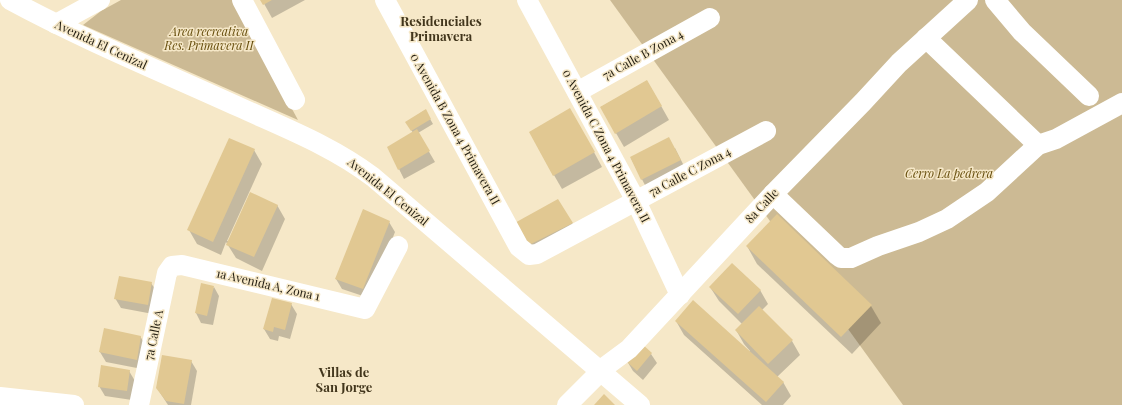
<svg xmlns="http://www.w3.org/2000/svg" width="1122" height="405" font-family="'Playfair Display',serif">
<style>
.green{fill:#ccba94}
.shadow{fill:#0003}
.building{fill:#e1c892}
.lines{fill:none;stroke-linecap:round;stroke-linejoin:round}
.minor{stroke:#fff;stroke-width:20}
.labels{text-anchor:middle;stroke-width:3;stroke-linejoin:round;paint-order:stroke}
.park-label{font-size:12px;font-style:italic;fill:#674e0d;stroke:#f6e8c8}
.street-label{font-size:12px;fill:#221d11;stroke:#f6e8c8}
.neighbourhood-label{font-size:13px;font-weight:bold;fill:#42361c;stroke:#f6e8c8}
</style>
<rect width="100%" height="100%" fill="#f6e8c8"/>
<!-- green -->
<g class="green">
<path d="M121,0H233L298,120L83,25L101,11Z"/>
<path d="M610,0H1122V405H903Z"/>
</g>
<!-- shadow -->
<g class="shadow">
<path d="M262,0H305L272,18Z"/>
<path d="M647,81L669,120L624,147L601,107Z"/>
<path d="M425,110L433,124L418,133L435,162L404,179L399,169L413,133L407,122Z"/>
<path d="M589,143L602,167L562,189L540,151Z"/>
<path d="M675,148L686,170L647,189L631,158Z"/>
<path d="M254,150L262,164L227,241H229L277,205L285,219L262,271L236,258L226,242L221,255L197,244L189,230Z"/>
<path d="M558,201L581,237L534,261L520,239Z"/>
<path d="M389,222L395,232L369,298L342,289L336,279Z"/>
<path d="M747,246L871,306L881,323L852,354L757,264Z"/>
<path d="M151,283L157,292L153,314L121,308L115,298Z"/>
<path d="M214,287L219,296L213,325L201,323L196,313Z"/>
<path d="M710,287L760,290L768,304L762,310L792,341L800,355L777,377L783,382L791,396L783,405H762L684,335L676,321L749,352L750,351L744,344L736,330L742,324L719,301Z"/>
<path d="M291,304L297,314L290,339L279,336L278,341L270,339L264,329Z"/>
<path d="M140,336L146,346L142,369L106,362L100,352Z"/>
<path d="M641,345L651,354L657,363L643,380L633,371L627,361Z"/>
<path d="M191,361L197,371L191,405H168L157,388Z"/>
<path d="M129,371L135,381L132,400L105,396L99,386Z"/>
</g>
<!-- building -->
<g class="building">
<path d="M260,0H272L263,5Z"/>
<path d="M647,80L662,106L615,134L600,107Z"/>
<path d="M570,108L595,152L553,176L529,132Z"/>
<path d="M426,109L431,119L411,131L405,122Z"/>
<path d="M417,129L430,151L398,170L387,147Z"/>
<path d="M669,137L681,160L641,180L630,157Z"/>
<path d="M229,138L255,149L213,242L187,230Z"/>
<path d="M250,192L278,205L254,257L226,245Z"/>
<path d="M558,199L573,223L525,247L511,225Z"/>
<path d="M363,209L390,221L363,289L335,279Z"/>
<path d="M777,214L872,305L841,337L746,246Z"/>
<path d="M732,263L761,290L738,314L709,287Z"/>
<path d="M119,276L152,282L148,305L114,299Z"/>
<path d="M201,283L214,286L207,316L195,313Z"/>
<path d="M272,298L292,303L285,330L274,327L273,332L263,329Z"/>
<path d="M693,300L784,382L766,402L675,321Z"/>
<path d="M759,306L793,340L768,364L735,330Z"/>
<path d="M104,328L141,336L137,360L99,352Z"/>
<path d="M641,343L652,353L637,371L626,361Z"/>
<path d="M162,355L192,360L184,404L166,401L156,388Z"/>
<path d="M101,365L130,370L127,391L98,387Z"/>
<path d="M604,394L615,405H594Z"/>
</g>
<g class="lines">
<!-- minor -->
<g class="minor">
<path d="M10,0C84,40 162,72 239,107C285,128 332,146 373,177L640,405"/>
<path d="M242,0L295,100"/>
<path d="M385,0L519,247L529,255L537,254L766,131"/>
<path d="M527,0L636,201L680,295"/>
<path d="M995,0L1022,32L1089,96"/>
<path d="M56,24L100,0"/>
<path d="M926,38L1038,145"/>
<path d="M577,92L710,18"/>
<path d="M773,194L837,255L841,258H851L878,246L919,232L947,219L987,192L1038,145L1056,139L1122,103"/>
<path d="M0,397L74,405"/>
<path d="M139,405L167,273L172,266L182,265L365,309L398,246"/>
<path d="M567,405L606,366L629,349L773,194L863,102L899,63L968,0"/>
</g>
</g>
<g class="labels">
<!-- park labels -->
<g class="park-label">
<text x="209" y="36">Area recreativa<tspan x="209" dy="14">Res. Primavera II</tspan></text>
<text x="949" y="178">Cerro La pedrera</text>
</g>
<!-- street labels -->
<g class="street-label">
<text transform="translate(101 45) rotate(25)" y="4">Avenida El Cenizal</text>
<text transform="translate(643 55) rotate(-29)" y="4">7a Calle B Zona 4</text>
<text transform="translate(455 129) rotate(61)" y="4">0 Avenida B Zona 4 Primavera II</text>
<text transform="translate(606 146) rotate(62)" y="4">0 Avenida C Zona 4 Primavera II</text>
<text transform="translate(690 172) rotate(-28)" y="4">7a Calle C Zona 4</text>
<text transform="translate(388 192) rotate(39)" y="4">Avenida El Cenizal</text>
<text transform="translate(762 206) rotate(-47)" y="4">8a Calle</text>
<text transform="translate(268 285) rotate(13)" y="4">1a Avenida A, Zona 1</text>
<text transform="translate(154 335) rotate(-78)" y="4">7a Calle A</text>
</g>
<!-- neighbourhood labels -->
<g class="neighbourhood-label">
<text x="441" y="26">Residenciales<tspan x="441" dy="15">Primavera</tspan></text>
<text x="344" y="377">Villas de<tspan x="344" dy="15">San Jorge</tspan></text>
</g>
</g>
</svg>
